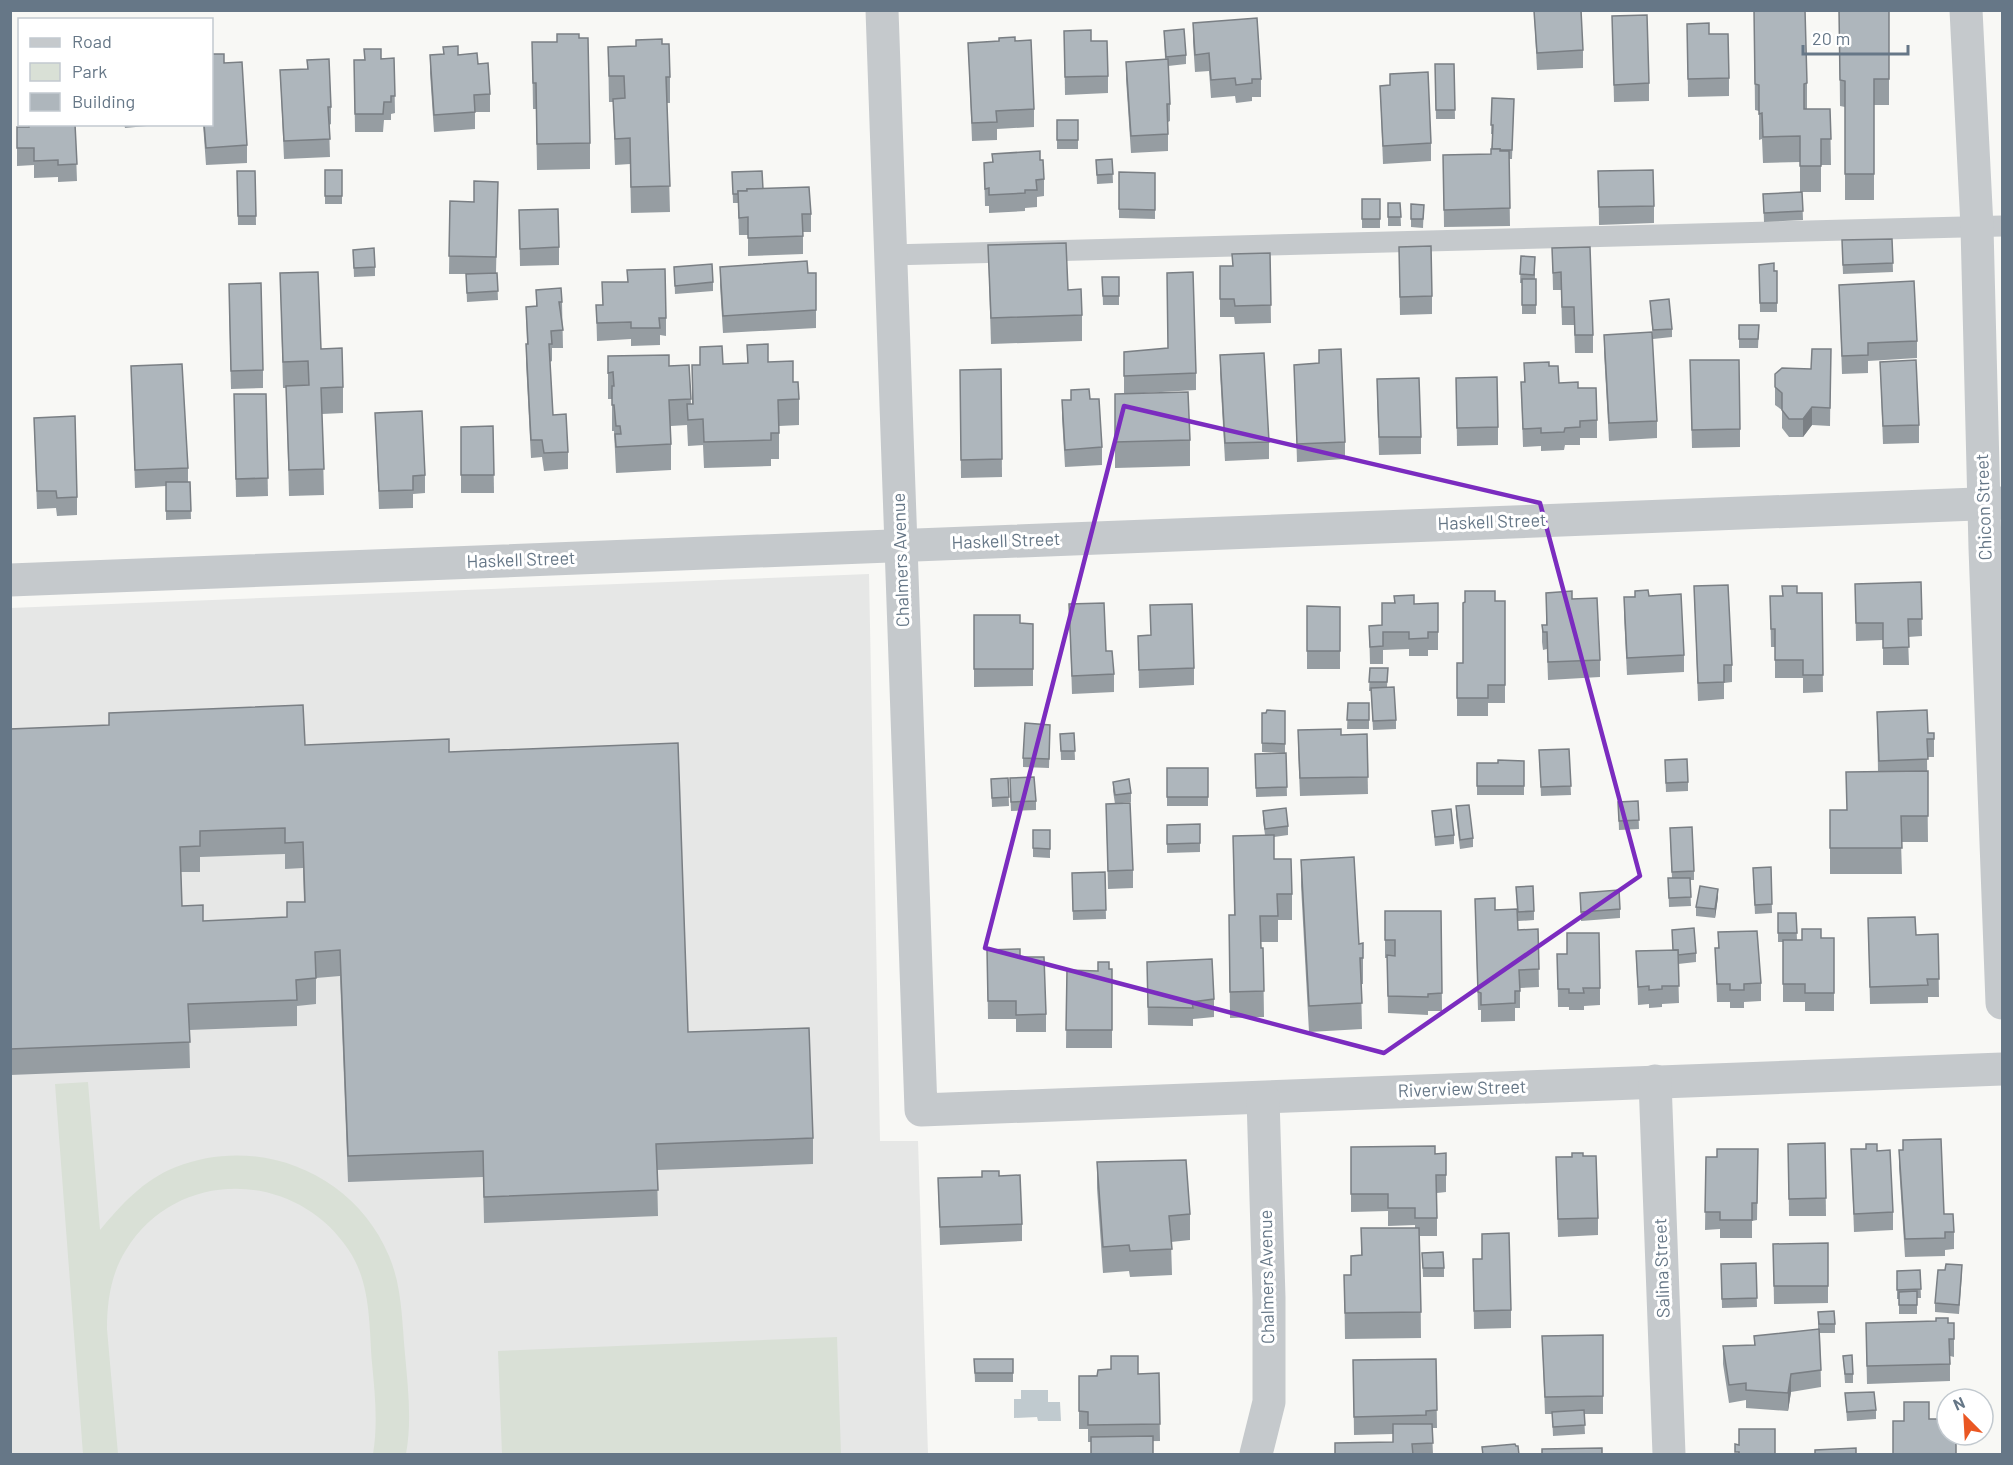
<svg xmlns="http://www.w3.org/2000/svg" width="2013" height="1465" font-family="Barlow,sans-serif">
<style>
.built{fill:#e6e7e6}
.green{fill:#d9e0d6}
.water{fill:#c0cacf}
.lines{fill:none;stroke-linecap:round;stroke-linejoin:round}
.service{stroke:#c5c9cc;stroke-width:21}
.minor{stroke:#c5c9cc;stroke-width:33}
.wall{fill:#969da2;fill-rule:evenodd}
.shaded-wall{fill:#7a7f84}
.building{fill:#aeb6bc;stroke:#7a7f84;stroke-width:1.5;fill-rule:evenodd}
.marked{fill:none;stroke:#7b2cbf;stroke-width:4.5;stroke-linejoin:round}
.labels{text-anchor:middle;stroke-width:6;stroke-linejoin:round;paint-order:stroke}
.street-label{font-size:18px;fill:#667787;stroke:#fff}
</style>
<rect width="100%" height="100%" fill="#f8f8f5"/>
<!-- built -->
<path class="built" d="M869,574L880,1141H918L928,1454H11L10,608Z"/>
<!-- green -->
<g class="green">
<path d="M88,1082L100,1230C122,1204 143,1180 176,1167C259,1134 355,1174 389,1256C402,1286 402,1321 405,1354C408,1388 412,1421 406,1454H373C378,1424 375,1394 372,1363C369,1325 371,1282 348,1249C295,1170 177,1167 126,1250C111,1274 107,1301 107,1329L118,1454H83L55,1084Z"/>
<path d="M837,1337L841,1454H502L498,1351Z"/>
</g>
<!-- water -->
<path class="water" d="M1021,1390H1048V1402H1060L1061,1421H1038L1037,1417L1014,1418V1399H1021Z"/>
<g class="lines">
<!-- service -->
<path class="service" d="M889,255L2002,226"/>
<!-- minor -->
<g class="minor">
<path d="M882,10L921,1110L2002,1069"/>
<path d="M1966,10L1977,227L1985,548L2002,1003"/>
<path d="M10,580L2002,503"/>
<path d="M1655,1081L1669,1454"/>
<path d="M1256,1454L1269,1402V1298L1263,1098"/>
</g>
</g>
<!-- wall -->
<g class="wall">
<path d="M1754,10L1807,83V109H1830L1831,165H1821V192H1802L1803,220L1764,222L1763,194L1800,192V162L1763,163L1762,139L1759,140V111L1755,110Z"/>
<path d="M1839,10H1889V105H1874V200H1845V107L1840,106Z"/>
<path d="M1534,11L1583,50V68L1537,70Z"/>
<path d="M1612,16L1649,83V101L1614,102Z"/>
<path d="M1193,23L1261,79V97H1252V101L1236,103L1235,96L1211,98L1209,71L1195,72L1193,41Z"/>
<path d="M1687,24L1709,34L1729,78V96L1688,97Z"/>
<path d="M1064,31L1091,41L1108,76V93L1065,95Z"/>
<path d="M1164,31L1186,55V64L1168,66L1170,104V121L1168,122V151L1131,153L1126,79V62L1165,59Z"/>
<path d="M557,34L579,38L590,143V169L537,170L536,109H533L532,42H557Z"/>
<path d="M1015,41L1034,109V127L997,129V140L972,141L968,43Z"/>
<path d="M662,44L670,77V103H667L670,212L631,213L630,164L615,165L613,102H609L608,47L636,46Z"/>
<path d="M443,47L478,64L490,94V112H475V129L434,132L430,73V55L443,54Z"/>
<path d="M394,58L395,113L391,114V120H384L383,132H355L354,60Z"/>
<path d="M307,60L331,107V124L329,125L330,157L284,159L280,70L307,69Z"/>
<path d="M224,63L247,145V163L206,165L203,124H212Z"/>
<path d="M1435,64H1454L1455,119H1436Z"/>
<path d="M1380,86L1431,143V161L1383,164Z"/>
<path d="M1492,98L1514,99L1512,159H1509L1510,226L1444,227L1443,155L1491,154L1493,134H1491Z"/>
<rect x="1057" y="120" width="21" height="29"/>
<path d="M28,124H75L77,181L58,182V177L34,178V165L17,166V127H28Z"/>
<path d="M124,124H168L125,128Z"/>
<path d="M992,154L1040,160L1044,179V196L1037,197V207L1025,208V211L989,213V206H985L984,163L992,162Z"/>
<path d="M1112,159L1113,183L1097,184L1096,160Z"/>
<rect x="325" y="170" width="17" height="34"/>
<path d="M237,171H255L256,225H238Z"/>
<path d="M1598,171L1654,206V223L1599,225Z"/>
<path d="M732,172L811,214V232H803V254L748,256V235H739L738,203H733Z"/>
<path d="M1119,172L1155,173V219L1119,218Z"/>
<path d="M498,182L496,273H497L498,300L467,302L466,274H449L450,201L474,202Z"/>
<rect x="1362" y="199" width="18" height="29"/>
<path d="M1388,203H1400L1401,226H1388Z"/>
<path d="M1411,204L1424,205L1423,228L1411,227Z"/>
<path d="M519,210L559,247V265L520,266Z"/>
<path d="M1892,239L1893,272L1843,274L1842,249Z"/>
<path d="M988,245L1068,290L1082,315V341L991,344Z"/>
<path d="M1399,247L1432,296V314L1400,315Z"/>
<path d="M1552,248L1593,335V353H1575L1574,325H1562L1561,290H1553Z"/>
<path d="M353,250L375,267V276L354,277Z"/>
<path d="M1270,253L1271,323L1235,324L1234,317H1220V266H1232Z"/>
<path d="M1521,256L1535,257V279H1536V314H1522V283H1520Z"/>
<path d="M1759,265L1777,271V312H1760Z"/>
<path d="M674,267L713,282V291L675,294Z"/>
<path d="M720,267L808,273H816V328L723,333L720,285Z"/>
<path d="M280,273L321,349L343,387V413L322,414L324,495L289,496L286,388H283Z"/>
<path d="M1102,277H1119V305H1103Z"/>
<path d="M602,282L666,318V336L660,335V345L631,346V339L597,341L596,305H603Z"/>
<path d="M1839,285L1917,341V358L1868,361V373L1842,374Z"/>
<path d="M536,290L562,302L563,348H552V361L550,362L553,415L568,452V469L544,471L542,457L531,458L526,362V344H527L526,307L536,306Z"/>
<path d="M1650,301L1672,329V337L1653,339Z"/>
<path d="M229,302L263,370V388L231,389Z"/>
<path d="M1739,325H1759L1758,348H1739Z"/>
<path d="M1604,335L1657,421V438L1609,441L1604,352Z"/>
<path d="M747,345L793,382L799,399V425L779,426V459H771V466L704,468L703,445L688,446L687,425L671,426V470L616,473L614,431H612V399H608V356L669,366L689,365L691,404H692V365H700V347L723,364L747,363Z"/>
<path d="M1831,349L1830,426L1812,425L1803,437H1789L1782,428V410L1775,405V374L1811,369Z"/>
<path d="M1124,352L1196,373V390L1127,394L1190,440V466L1115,468V394H1124Z"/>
<path d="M1220,355L1269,442V459L1225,461L1220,373Z"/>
<path d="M1690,360L1740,429V447L1692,448Z"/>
<path d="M1880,362L1919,425V443L1883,444Z"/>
<path d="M1524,363L1549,366L1559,383L1578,388L1597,420V438H1580V445H1565L1564,450L1541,451V446L1523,447L1521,382H1524Z"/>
<path d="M1294,365L1345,442V459L1297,462Z"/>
<path d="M131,366L188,468V482H190L191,519L166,520V486L135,488Z"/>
<path d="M1001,369L1002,477L961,478L960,370Z"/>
<path d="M1456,378L1498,427V445L1457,446Z"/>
<path d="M1071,390L1090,399L1102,447V465L1065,467L1062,418V400H1071Z"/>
<path d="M234,394H266L268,496L236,497Z"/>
<path d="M1377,396L1421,437V454L1379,455Z"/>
<path d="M375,413L425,475V493L413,494V508L379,509Z"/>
<path d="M34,418L77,497V515L57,516L56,508L37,509Z"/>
<path d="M493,426L494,493H461V427Z"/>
<path d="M1921,582L1922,636L1908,637L1909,665H1883V640L1856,641L1855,584Z"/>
<path d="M1694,586L1732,665V682L1724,683V699L1698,701Z"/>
<path d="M1546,593L1572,599L1600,660V677L1548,680L1547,649L1543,650L1542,642V625H1546Z"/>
<path d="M1797,593H1822L1823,692L1803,693V678H1775V647H1771L1770,596H1782Z"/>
<path d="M1394,596L1414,604L1438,603V650H1428V656H1409V649L1383,650V664H1370L1369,626L1382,625L1394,603Z"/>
<path d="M1649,596L1684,655V672L1627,675L1624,615V597Z"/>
<path d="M1495,601H1505V703H1488V716H1457V663H1463Z"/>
<path d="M1069,604L1106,651L1114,674V692L1072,694Z"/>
<path d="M1307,606L1340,607V669H1307Z"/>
<path d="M974,615L1020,623L1033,624V686L974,687Z"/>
<path d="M1150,635L1194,668V685L1139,688L1138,636Z"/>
<path d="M1370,668H1388L1387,687L1396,720V729L1373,730L1371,691H1369Z"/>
<path d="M1348,703H1369V729H1347Z"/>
<path d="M1285,711V753L1262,752V713Z"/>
<path d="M1877,712L1928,733L1934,739V757H1927L1928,842H1901L1902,874H1830V810H1846L1878,772Z"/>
<path d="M109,713L305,745L449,752L688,1032L813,1138V1164L657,1170L658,1216L484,1223L483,1177L348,1182L340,976L316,978V1004L297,1006V1026L189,1030L190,1068L10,1075V729L109,725ZM285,854V869L303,868L304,902H287V917L203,921L182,906L181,872H200V857Z"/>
<path d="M1074,733L1075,760H1061L1060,734Z"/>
<path d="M1050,734L1049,768L1023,767V758Z"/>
<path d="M1367,734L1368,794L1300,796L1298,747L1341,735Z"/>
<path d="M1569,749L1571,795L1541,796L1539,750Z"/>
<path d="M1286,753L1287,796L1256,797L1255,754Z"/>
<path d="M1524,761V795H1477V763H1498Z"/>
<rect x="1167" y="768" width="41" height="38"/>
<path d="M1665,769L1688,782V791L1666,792Z"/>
<path d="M1008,778L1009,806L992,807L991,779Z"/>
<path d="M1113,782L1131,793V802L1122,803L1133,870V888L1108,889L1106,804H1115L1113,791Z"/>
<path d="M1010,787L1036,801V810L1011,811Z"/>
<path d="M1638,801L1639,829L1619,830L1618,802Z"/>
<path d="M1456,806L1473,838V847L1460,849L1456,815Z"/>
<path d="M1263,811L1288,826V835L1274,837V859L1292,894V920H1278V942H1261V948H1263L1264,1017L1230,1018L1229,915H1234L1233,836L1265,835L1263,820Z"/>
<path d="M1432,811L1454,835V844L1435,846Z"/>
<path d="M1200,824V852L1167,853V825Z"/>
<path d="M1033,830H1050V858L1033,857Z"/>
<path d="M1670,837L1694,871V880H1690L1691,906L1669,907L1668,878H1672Z"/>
<path d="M1301,860L1359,944L1363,943V984H1361L1362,1029L1309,1032L1301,886Z"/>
<path d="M1771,867L1772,913L1755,914L1753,877Z"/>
<path d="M1105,872L1106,919L1073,920L1072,873Z"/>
<path d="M1516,887L1534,911V920L1518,921L1517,915L1518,930L1538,929L1539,987L1520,988V1008H1515V1021L1481,1022V1010H1478L1475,899L1495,910L1517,909Z"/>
<path d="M1580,893L1620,909V918L1581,921Z"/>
<path d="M1718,897L1715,918L1696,916V907Z"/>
<path d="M1385,911H1441L1442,1011H1428V1015L1388,1013L1387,958H1385Z"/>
<path d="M1778,913H1796L1797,940L1834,938V1011H1805V1002H1783V942H1778Z"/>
<path d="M1868,918L1916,935L1938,934L1939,997H1928V1003L1870,1004Z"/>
<path d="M1672,930L1696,953V962L1678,964L1679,1003L1662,1004V1007L1649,1008V1004L1638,1005L1636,951L1673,950Z"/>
<path d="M1718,932L1761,983V1001L1744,1002V1008H1730V1002H1717L1715,948H1718Z"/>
<path d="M987,950L1020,957L1046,1014V1032H1016V1019H988Z"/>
<path d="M1557,954L1600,988V1005L1584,1006V1010H1569V1007H1558Z"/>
<path d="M1109,969H1112V1048H1066L1067,970L1098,971Z"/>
<path d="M1147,979L1214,999V1017L1193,1019V1026L1148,1025Z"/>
<path d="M1825,1143L1826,1216H1789L1788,1144Z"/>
<path d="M1351,1147L1435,1154L1446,1153V1192L1437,1193V1236H1420L1421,1338L1345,1339L1344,1275H1351L1361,1255V1228H1415V1225L1388,1226V1211L1351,1212Z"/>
<path d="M1758,1149L1757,1220L1752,1221V1238H1720V1229L1705,1230L1706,1157H1717Z"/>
<path d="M1851,1149L1877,1151L1893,1212V1230L1854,1232Z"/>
<path d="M1899,1150L1944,1214L1954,1232V1249L1945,1250V1256L1905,1257L1899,1167Z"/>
<path d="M1583,1156L1598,1218V1235L1558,1237L1556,1157Z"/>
<path d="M1097,1162L1190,1214V1240L1171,1242L1172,1275L1130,1277L1129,1271L1103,1273L1097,1188Z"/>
<path d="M999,1176L1022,1224V1241L940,1245L938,1178Z"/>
<path d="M1482,1234L1511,1310V1328L1474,1329L1473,1259H1482Z"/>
<path d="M1773,1244L1828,1286V1303L1774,1304Z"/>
<path d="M1422,1253L1444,1268V1277H1423Z"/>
<path d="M1756,1263L1757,1307L1722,1308L1721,1264Z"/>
<path d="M1920,1270L1921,1298H1917V1314H1899V1299H1897V1271Z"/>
<path d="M1962,1274L1959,1314L1935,1312V1303Z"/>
<path d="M1818,1312L1835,1324V1333H1820L1821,1387L1791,1392L1788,1411L1746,1408V1400L1729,1403L1723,1364V1346L1754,1345V1336L1818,1330Z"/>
<path d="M1948,1323H1954V1357L1950,1356V1381L1867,1384L1866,1340Z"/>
<path d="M1603,1335V1414H1584L1585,1434L1553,1436L1552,1414H1545L1542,1336Z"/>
<path d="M1843,1356L1853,1374V1383H1845Z"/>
<path d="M974,1359H1013V1382H975Z"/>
<path d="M1436,1359L1437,1428H1432L1433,1455H1335L1393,1442V1434L1354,1435L1353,1360Z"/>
<path d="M1159,1373L1160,1441L1088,1442V1429H1079V1376Z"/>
<path d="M1845,1393L1876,1410V1419L1847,1421Z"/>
</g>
<!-- shaded-wall -->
<g class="shaded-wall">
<path d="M1812,407V425L1803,437V419Z"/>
<path d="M1718,889V897L1715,918V909Z"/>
<path d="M1791,1374V1392L1788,1411V1393Z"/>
</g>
<!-- building -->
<g class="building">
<path d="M1581,10L1583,50L1537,53L1534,11Z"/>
<path d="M1754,10H1805L1807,83L1804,84V109H1830L1831,139H1821V166H1800V136L1763,137L1762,113L1759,114V85L1755,84Z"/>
<path d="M1839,10H1889V79H1874V174H1845V81L1840,80Z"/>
<path d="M1647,15L1649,83L1614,85L1612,16Z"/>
<path d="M1257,18L1261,79H1252V83L1236,85L1235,78L1211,80L1209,53L1195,55L1193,23Z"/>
<path d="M1709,23V34H1728L1729,78L1688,79L1687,24Z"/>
<path d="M1184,29L1186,55L1166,57L1164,31Z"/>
<path d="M1091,30V41H1107L1108,76L1065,77L1064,31Z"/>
<path d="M557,34H579V38H588L590,143L537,144L536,83H533L532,42H557Z"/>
<path d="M1015,37V41L1031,40L1034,109L996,111L997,122L972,123L968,43L999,41V38Z"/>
<path d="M662,39V44H669L670,77H666L670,186L631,187L630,138L615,139L613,99L625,98L624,76H609L608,47L636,46V40Z"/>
<path d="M458,46V55L477,53L478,64L488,63L490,94L474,95L475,112L434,115L430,55L444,54L443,47Z"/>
<path d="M364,49H381V59L394,58L395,96H391V102H384L383,114H355L354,60H365Z"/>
<path d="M212,54H224V63L242,62L247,145L206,148L204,124H212Z"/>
<path d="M329,59L331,107H328L330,139L284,141L280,70L308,69L307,60Z"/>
<path d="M1168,59L1170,104H1167L1168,134L1131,136L1126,62Z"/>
<path d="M1435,64H1454L1455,110H1436Z"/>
<path d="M1428,72L1431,143L1383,146L1380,86L1390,85V74Z"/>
<path d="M1492,98L1514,99L1512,150H1500V149H1492L1493,125H1491Z"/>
<rect x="1057" y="120" width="21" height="20"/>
<path d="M29,124H75L77,164L58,165V160L34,161V148H17V127H29Z"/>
<path d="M1491,149H1500V151H1509L1510,208L1444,210L1443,155L1491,154Z"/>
<path d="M1040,151V160H1043L1044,179L1036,180L1037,190H1025V193L989,195V188L985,189L984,163L993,162L992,154Z"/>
<path d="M1112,159L1113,174L1097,175L1096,160Z"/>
<rect x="325" y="170" width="17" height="26"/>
<path d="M1653,170L1654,206L1599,207L1598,171Z"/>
<path d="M237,171H255L256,216H238Z"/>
<path d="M762,171L763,189H747V191H738V194H733L732,172Z"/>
<path d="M1119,172L1155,173V210L1119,209Z"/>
<path d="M474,181L498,182L496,257L449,256L450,201L474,202Z"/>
<path d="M809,187L811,214H802L803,236L748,238V217L739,218L738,191H747V189Z"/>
<path d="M1802,192L1803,211L1764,213L1763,194Z"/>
<rect x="1362" y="199" width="18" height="20"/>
<path d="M1388,203H1400L1401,217H1388Z"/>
<path d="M1411,204L1424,205L1423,219H1411Z"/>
<path d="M558,209L559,247L520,249L519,210Z"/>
<path d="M1892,239L1893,263L1843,265L1842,240Z"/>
<path d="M1066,243L1068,290L1081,289L1082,315L991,318L988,245Z"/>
<path d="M1431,246L1432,296L1400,297L1399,247Z"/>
<path d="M1590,247L1593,335H1575L1574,307H1562L1561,272L1553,273L1552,248Z"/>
<path d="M374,248L375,267L354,268L353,250Z"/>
<path d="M1270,253L1271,305L1235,306L1234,299H1220V266H1233L1232,254Z"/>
<path d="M1521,256L1535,257L1534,275L1520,274Z"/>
<path d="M807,261L808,273H816V310L723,316L720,267Z"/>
<path d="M1774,263V271H1777V303H1760L1759,265Z"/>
<path d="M712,264L713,282L675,286L674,267Z"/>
<path d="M665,269L666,318H659L660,328H631V322L597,323L596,305H603L602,282H628L627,270Z"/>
<path d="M318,272L321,349L342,348L343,387L321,388L324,469L289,470L286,386L309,385L308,361L283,362L280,273Z"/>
<path d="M1193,272L1196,373L1124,376V352L1168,348L1167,273Z"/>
<path d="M497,273L498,291L467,293L466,274Z"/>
<path d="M1102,277H1119V296H1103Z"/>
<rect x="1522" y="279" width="14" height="26"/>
<path d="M1914,281L1917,341L1868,343V355L1842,356L1839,285Z"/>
<path d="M261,283L263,370L231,371L229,284Z"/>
<path d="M561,288L562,302H559L563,330L551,331L552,344H549L553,415L566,414L568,452L544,453L542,440H531L526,344H528L526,307L537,306L536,290Z"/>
<path d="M1669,299L1672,329L1653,330L1650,301Z"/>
<path d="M1739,325H1759L1758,339H1739Z"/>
<path d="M1652,332L1657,421L1609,423L1604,335Z"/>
<path d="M768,344V362L793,361V382H798L799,399L778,400L779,433H771V440L704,442L703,419L688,420L687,404H693L692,365H700V347L722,346L723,364L748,363L747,345Z"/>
<path d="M1341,349L1345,442L1297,444L1294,365L1319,363V350Z"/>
<path d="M1812,349H1831L1830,408L1812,407L1803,419H1789L1782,410V393L1775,387V374L1782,368L1811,369Z"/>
<path d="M1264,353L1269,442L1225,443L1220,355Z"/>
<path d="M669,355V366L689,365L691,399L669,400L671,444L616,447L615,434H621L620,426H616L614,405H612V386H614L613,372L608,373V356Z"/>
<path d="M1690,360H1739L1740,429L1692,430Z"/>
<path d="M1916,360L1919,425L1883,426L1880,362Z"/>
<path d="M1549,362V366H1558L1559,383L1578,382V388H1596L1597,420L1580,421V427L1565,428L1564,432L1541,433V428L1523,429L1521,382H1525L1524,363Z"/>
<path d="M182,364L188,468L135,470L131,366Z"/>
<path d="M1001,369L1002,459L961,460L960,370Z"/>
<path d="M1497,377L1498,427L1457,428L1456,378Z"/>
<path d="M1419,378L1421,437H1379L1377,379Z"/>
<path d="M1089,389L1090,399H1099L1102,447L1065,450L1062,400H1071V390Z"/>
<path d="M1188,392L1190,440L1115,442V394Z"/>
<path d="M234,394H266L268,478L236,479Z"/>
<path d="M422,411L425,475L413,476V490L379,491L375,413Z"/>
<path d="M75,416L77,497L57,498L56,491H37L34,418Z"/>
<path d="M493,426L494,475H461V427Z"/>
<path d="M166,482H190L191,511H166Z"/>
<path d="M1921,582L1922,619H1908L1909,647L1883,648V623H1856L1855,584Z"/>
<path d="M1728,585L1732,665H1724V682L1698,683L1694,586Z"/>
<path d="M1782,586H1797V593H1822L1823,675H1803V660H1775V629H1771L1770,596H1783Z"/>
<path d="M1648,590L1649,596L1681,594L1684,655L1627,658L1624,597H1635V591Z"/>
<path d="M1465,591H1495V601H1505V685H1488V698H1457V663H1463V603L1465,602Z"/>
<path d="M1572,591V599L1597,598L1600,660L1548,662L1547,632H1543L1542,625H1547L1546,593Z"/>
<path d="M1414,595V604L1438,603V632H1428V638L1409,639V632H1383V646L1370,647L1369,626L1382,625V603H1395L1394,596Z"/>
<path d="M1104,603L1106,651H1112L1114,674L1072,676L1069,604Z"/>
<path d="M1192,604L1194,668L1139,670L1138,636L1151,635L1150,605Z"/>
<path d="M1307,606L1340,607V651H1307Z"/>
<path d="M974,615H1020V623L1033,624V669H974Z"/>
<path d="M1370,668H1388L1387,682H1369Z"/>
<path d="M1394,687L1396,720L1373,721L1371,688Z"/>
<path d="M1348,703H1369V720H1347Z"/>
<path d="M303,705L305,745L449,739V752L678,743L688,1032L809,1028L813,1138L656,1144L658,1190L484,1197L483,1151L348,1156L340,950L315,952L316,978L296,980L297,1000L188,1004L190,1042L10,1049V729L109,725V713ZM285,828V843L303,842L305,902H287V917L203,921V905L182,906L180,847L200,846V831Z"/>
<path d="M1267,710L1285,711V744L1262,743V713H1266Z"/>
<path d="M1927,710L1928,733H1934V739H1927L1928,759L1879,761L1877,712Z"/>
<path d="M1025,723L1050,725L1049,759L1023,758Z"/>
<path d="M1341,729V735L1367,734L1368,777L1300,778L1298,730Z"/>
<path d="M1074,733L1075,751H1061L1060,734Z"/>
<path d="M1569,749L1571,786L1541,787L1539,750Z"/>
<path d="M1286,753L1287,787L1256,788L1255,754Z"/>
<path d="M1687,759L1688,782L1666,783L1665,760Z"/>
<path d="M1498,760L1524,761V786H1477V763H1498Z"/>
<rect x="1167" y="768" width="41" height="29"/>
<path d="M1928,771V816H1901L1902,848H1830V810H1847L1846,772Z"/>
<path d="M1034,777L1036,801L1011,802L1010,778Z"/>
<path d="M1008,778L1009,797L992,798L991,779Z"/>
<path d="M1129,779L1131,793L1115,795L1113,782Z"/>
<path d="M1638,801L1639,820L1619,821L1618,802Z"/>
<path d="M1130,803L1133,870L1108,871L1106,804Z"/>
<path d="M1469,805L1473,838L1460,840L1456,806Z"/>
<path d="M1286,808L1288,826L1265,829L1263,811Z"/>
<path d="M1451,809L1454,835L1435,837L1432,811Z"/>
<path d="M1200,824V843L1167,844V825Z"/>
<path d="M1692,827L1694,871L1672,872L1670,828Z"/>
<path d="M1033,830H1050V849L1033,848Z"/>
<path d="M1274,835V859H1291L1292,894H1277L1278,916H1260L1261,948H1263L1264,991L1230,992L1229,915H1235L1233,836Z"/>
<path d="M1354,857L1359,944L1363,943V958H1360L1362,1003L1309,1006L1301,860Z"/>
<path d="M1771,867L1772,904L1755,905L1753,868Z"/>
<path d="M1105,872L1106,910L1073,911L1072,873Z"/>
<path d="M1668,878H1690L1691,897L1669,898Z"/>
<path d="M1533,886L1534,911L1518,912L1516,887Z"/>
<path d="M1700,886L1718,889L1715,909L1696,907Z"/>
<path d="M1619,890L1620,909L1581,912L1580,893Z"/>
<path d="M1495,898V910L1517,909L1518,930L1538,929L1539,969L1519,970L1520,991H1515V1003L1481,1005V993L1478,992L1475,899Z"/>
<path d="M1385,911H1441L1442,993L1428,994V997L1388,996L1387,955L1395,956V940H1385Z"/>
<path d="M1778,913H1796L1797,933H1778Z"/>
<path d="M1915,917L1916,935L1938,934L1939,979H1927L1928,985L1870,987L1868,918Z"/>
<path d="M1694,928L1696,953L1678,955V950H1673L1672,930Z"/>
<path d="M1802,929H1821V938H1834V993H1805V984H1783V940H1802Z"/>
<path d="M1757,931L1761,983L1744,984V990H1730V984H1717L1715,948H1719L1718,932Z"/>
<path d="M1567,933H1599L1600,988H1583L1584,993H1569V989H1558L1557,954H1567Z"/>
<path d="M1020,949V957H1044L1046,1014L1016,1015V1001H988L987,950Z"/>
<path d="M1678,950L1679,986H1662V989L1649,990V986L1638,987L1636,951Z"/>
<path d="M1212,959L1214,999L1192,1002L1193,1008L1148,1007L1147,962Z"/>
<path d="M1098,962H1109V969H1112V1030H1066L1067,970L1098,971Z"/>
<path d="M1941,1139L1944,1214H1953L1954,1232H1945V1238L1905,1239L1899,1150H1903V1140Z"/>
<path d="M1825,1143L1826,1198L1789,1199L1788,1144Z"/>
<path d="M1866,1144H1877V1151L1890,1150L1893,1212L1854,1214L1851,1149H1866Z"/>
<path d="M1435,1146V1154L1446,1153V1175H1436L1437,1218H1415V1208H1388V1194H1351V1147Z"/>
<path d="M1717,1149H1758L1757,1203H1752V1220H1720V1212H1705L1706,1157H1717Z"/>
<path d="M1572,1153H1583V1156H1596L1598,1218L1558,1219L1556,1157H1572Z"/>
<path d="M1186,1160L1190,1214L1169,1216L1172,1249L1130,1251L1129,1245L1103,1247L1097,1162Z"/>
<path d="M982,1171H999V1176L1020,1175L1022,1224L940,1227L938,1178L982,1177Z"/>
<path d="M1361,1228H1419L1421,1312L1345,1313L1344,1275H1351V1256L1362,1255Z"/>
<path d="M1509,1233L1511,1310L1474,1311L1473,1259H1482V1234Z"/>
<path d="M1828,1243V1286H1774L1773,1244Z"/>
<path d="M1443,1252L1444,1268H1423L1422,1253Z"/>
<path d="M1756,1263L1757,1298L1722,1299L1721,1264Z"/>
<path d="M1946,1264L1962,1265L1959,1305L1935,1303L1938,1270H1945Z"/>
<path d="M1920,1270L1921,1289L1897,1290V1271Z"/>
<path d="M1917,1291V1305H1899V1292Z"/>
<path d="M1834,1311L1835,1324H1819L1818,1312Z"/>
<path d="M1936,1318H1948V1323H1954V1339H1949L1950,1364L1867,1366L1866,1323L1936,1321Z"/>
<path d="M1819,1329L1821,1370L1791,1374L1788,1393L1746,1390V1383L1729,1385L1723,1346L1755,1345L1754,1336Z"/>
<path d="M1603,1335V1396L1545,1397L1542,1336Z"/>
<path d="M1852,1355L1853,1374H1845L1843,1356Z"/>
<path d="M1111,1356H1138V1374L1159,1373L1160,1424L1088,1425V1412L1079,1411V1376H1097L1098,1370L1111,1369Z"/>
<path d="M974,1359H1013V1373H975Z"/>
<path d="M1436,1359L1437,1410L1426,1411V1415L1354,1417L1353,1360Z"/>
<path d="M1874,1392L1876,1410L1847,1412L1845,1393Z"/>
<path d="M1904,1402H1929V1419H1947V1435H1956V1455H1893V1421H1904Z"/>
<path d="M1584,1410L1585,1425L1553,1427L1552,1412Z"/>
<path d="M1393,1424H1432L1433,1443L1412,1444L1413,1455H1335V1443L1393,1442Z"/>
<path d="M1739,1429H1775V1455H1739V1452H1735V1444L1739,1445Z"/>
<path d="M1153,1436V1455H1091V1437Z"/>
<path d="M1515,1444L1516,1446H1518L1519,1455H1483L1482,1447Z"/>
<path d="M1602,1448V1455H1542V1449Z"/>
<path d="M1856,1448V1455H1815V1450Z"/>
</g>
<!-- marked area -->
<path class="marked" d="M1124,406L1540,503L1640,876L1384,1053L985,948Z"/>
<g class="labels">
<!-- street labels -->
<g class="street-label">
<text transform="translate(1984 507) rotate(-92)" y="6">Chicon Street</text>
<text transform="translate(1492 522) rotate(-2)" y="6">Haskell Street</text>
<text transform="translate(1006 541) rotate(-2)" y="6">Haskell Street</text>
<text transform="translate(521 560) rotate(-2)" y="6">Haskell Street</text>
<text transform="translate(901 560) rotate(-92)" y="6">Chalmers Avenue</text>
<text transform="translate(1462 1089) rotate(-2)" y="6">Riverview Street</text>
<text transform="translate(1662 1268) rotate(-92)" y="6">Salina Street</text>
<text transform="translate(1267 1277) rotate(-91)" y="6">Chalmers Avenue</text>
</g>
</g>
<!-- border -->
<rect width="2013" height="1465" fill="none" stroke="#667787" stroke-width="24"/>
<!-- legend -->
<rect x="18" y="18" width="195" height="108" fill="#ffffff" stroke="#c2c9cf" stroke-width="1.5"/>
<rect x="30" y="38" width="30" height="9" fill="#c5c9cc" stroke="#c2c9cf" stroke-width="1.5"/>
<text x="72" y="48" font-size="18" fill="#667787">Road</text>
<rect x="30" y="63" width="30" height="18" fill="#d9e0d6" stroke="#c2c9cf" stroke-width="1.5"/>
<text x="72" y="78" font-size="18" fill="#667787">Park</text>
<rect x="30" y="93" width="30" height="18" fill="#aeb6bc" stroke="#c2c9cf" stroke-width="1.5"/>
<text x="72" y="108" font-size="18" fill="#667787">Building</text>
<!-- north arrow -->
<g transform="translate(1965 1417) rotate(336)"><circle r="28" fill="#ffffff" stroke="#c2c9cf" stroke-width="1.5"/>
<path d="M0-4.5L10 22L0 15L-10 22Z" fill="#ea5723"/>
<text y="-9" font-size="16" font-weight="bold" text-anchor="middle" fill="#667787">N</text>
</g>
<!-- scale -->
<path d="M1803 45v9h105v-9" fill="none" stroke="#667787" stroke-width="3"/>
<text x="1812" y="45" font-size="18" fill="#667787" stroke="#ffffff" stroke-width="4.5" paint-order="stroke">20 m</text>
</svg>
